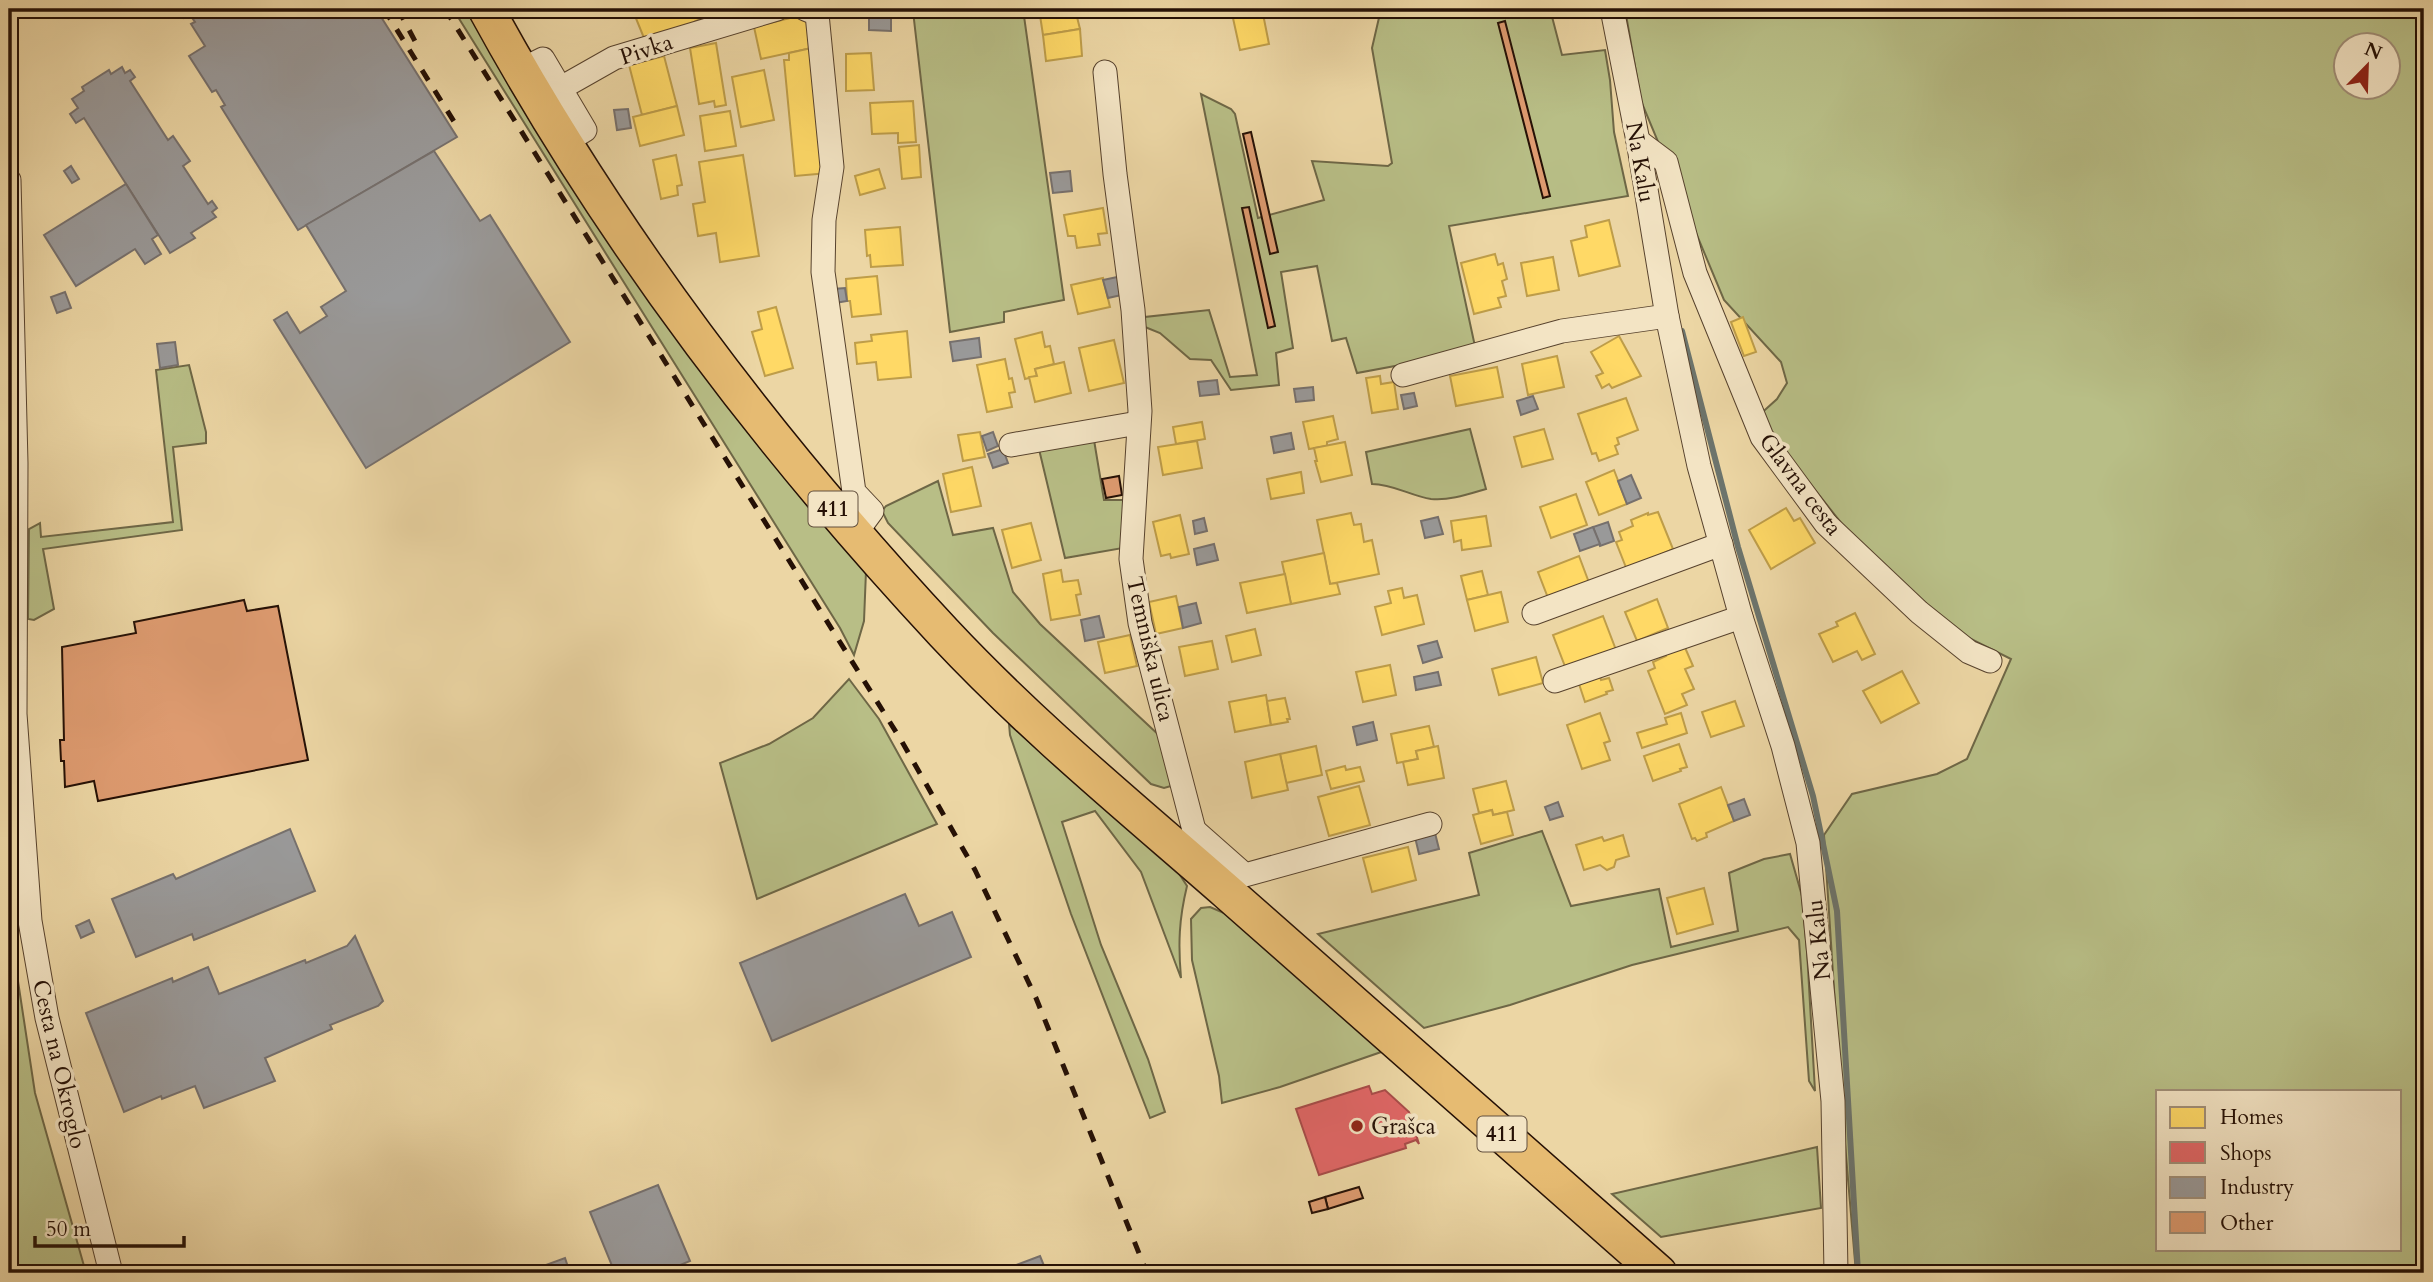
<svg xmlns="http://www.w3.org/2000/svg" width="2433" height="1282" font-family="Cardo,serif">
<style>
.green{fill:#b8be86;stroke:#6e6746;stroke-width:2;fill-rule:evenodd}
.homes{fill:#ffd966;stroke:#be9d49;stroke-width:2}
.shops{fill:#e06666;stroke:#a84c49;stroke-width:2}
.industry{fill:#999;stroke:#76706d;stroke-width:2}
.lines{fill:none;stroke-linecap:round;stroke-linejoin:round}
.stream{stroke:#6c746c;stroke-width:6}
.building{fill:#de9b70;stroke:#251005;stroke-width:2}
.street-casing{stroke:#57422d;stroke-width:25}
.primary-casing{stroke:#251005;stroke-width:38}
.street{stroke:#f3e4c4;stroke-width:23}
.primary{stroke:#e6bb72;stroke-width:35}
.rail{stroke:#251005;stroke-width:5;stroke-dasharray:12 12;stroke-linecap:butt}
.poi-dot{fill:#8f2418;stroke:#f3e4c4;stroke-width:2.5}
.labels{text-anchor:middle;stroke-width:7;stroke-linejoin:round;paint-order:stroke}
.shield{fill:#f3e4c4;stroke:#63503e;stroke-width:2}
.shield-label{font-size:21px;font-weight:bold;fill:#251005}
.street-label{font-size:23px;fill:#251005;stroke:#f3e4c4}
.poi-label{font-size:23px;fill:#251005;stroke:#f3e4c4;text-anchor:start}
</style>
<rect width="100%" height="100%" fill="#ecd6a4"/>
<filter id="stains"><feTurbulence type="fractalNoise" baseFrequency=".00286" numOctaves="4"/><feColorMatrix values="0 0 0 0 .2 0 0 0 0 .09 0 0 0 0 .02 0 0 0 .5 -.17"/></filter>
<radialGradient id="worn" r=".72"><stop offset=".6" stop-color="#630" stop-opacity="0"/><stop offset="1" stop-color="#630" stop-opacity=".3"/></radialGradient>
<!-- green -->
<g class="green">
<path d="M453,9H471L866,571L864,621L854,655L840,628Z"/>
<path d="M920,9H1023L1064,300L1004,312V322L950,332L913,11Z"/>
<path d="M1381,9H1550L1562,55L1605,50L1610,80L1614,132L1628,196L1449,226L1476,351L1357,373L1346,338L1332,341L1317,266L1281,272L1293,348L1276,353L1279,385L1231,390L1211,360L1190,359L1160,333L1145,327V317L1209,310L1230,377L1257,375L1201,94L1231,109L1235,114L1258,218L1324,200L1312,161L1388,166L1392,163L1372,48Z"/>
<path d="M1625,9H2424V1273H1856L1841,1097L1824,835L1852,794L1937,774L1967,759L2011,659L1961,634L1889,583L1757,417L1777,399L1787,383L1781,362L1724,300L1641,101ZM2346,46H2388V88H2346ZM2158,1091H2400V1249H2158Z"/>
<path d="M189,365L206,432V443L173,447L182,530L43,549L54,609L34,620L28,619L29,529L40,523L41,537L173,522L156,370Z"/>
<path d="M1470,429L1486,489C1469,494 1449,501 1431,499C1411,496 1393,484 1372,484L1366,452Z"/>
<path d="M1093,434L1104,500H1126L1123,548L1065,558L1038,445Z"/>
<path d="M938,481L953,535L993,528L1013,592L1040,624L1162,738L1171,786L1164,788L1151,784L993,633L888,523L882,511L886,506Z"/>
<path d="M849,679L879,719L937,824L757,899L720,763L769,744L813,718Z"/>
<path d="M1009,724L1178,872L1187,886C1179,919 1178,944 1181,978L1141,872L1095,811L1062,822L1101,945L1148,1059L1165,1112L1150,1118L1071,914L1010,735Z"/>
<path d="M1542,831L1571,906L1659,889L1671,947L1738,931L1729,873L1764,859L1790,854L1802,896L1807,951L1815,1091L1809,1081L1799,940L1788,927L1632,965L1510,1005L1424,1028L1318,934L1479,895L1469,853Z"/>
<path d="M1210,907L1231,916L1384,1051L1280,1087L1222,1103L1219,1076L1192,960L1191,919L1201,908Z"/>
<path d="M9,922L35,1093L86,1273H9Z"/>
<path d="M1817,1147L1821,1208L1661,1237L1612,1194Z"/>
</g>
<!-- homes -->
<g class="homes">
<path d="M639,9H706L709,16L696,21L698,23L646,43L633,11Z"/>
<path d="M1039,9H1075L1080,29L1043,35Z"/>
<path d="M1231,9H1262L1269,44L1240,50Z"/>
<path d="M806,14L816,47L761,59L754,27Z"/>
<path d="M1080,29L1082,56L1046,61L1043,35Z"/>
<path d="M716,43L726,105L715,107L714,101L699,104L690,48Z"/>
<path d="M816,47L828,173L795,176L784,60H789V53Z"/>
<path d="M871,53L874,90L846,91V54Z"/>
<path d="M664,56L677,106L642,115L629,65Z"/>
<path d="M764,70L774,120L741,127L732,77Z"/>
<path d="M913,101L916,142L898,143V133L872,134L870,103Z"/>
<path d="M677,106L684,135L640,146L633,117Z"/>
<path d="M730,111L736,146L705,151L700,116Z"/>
<path d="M919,145L921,177L902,179L899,147Z"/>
<path d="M676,155L682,185L677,186L678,195L661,199L653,160Z"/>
<path d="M743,155L759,256L720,262L716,233L698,236L693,204L705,202L699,162Z"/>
<path d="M879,169L885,188L860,195L855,176Z"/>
<path d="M1103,208L1107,233L1098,234L1100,245L1077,248L1075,236H1068L1064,215Z"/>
<path d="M1609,220L1620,266L1579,276L1571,241L1587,237L1585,226Z"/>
<path d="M900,227L903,265L871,267L870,255L867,256L865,230Z"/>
<path d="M1495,254L1498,265L1503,263L1507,279L1502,281L1506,296L1498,298L1501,307L1474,314L1461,263Z"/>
<path d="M1553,257L1559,290L1527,296L1521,263Z"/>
<path d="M877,276L881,314L852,317L850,301H847L846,279Z"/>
<path d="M1103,278L1110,307L1078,314L1071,285Z"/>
<path d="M776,307L793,368L765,376L752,332L762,329L758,312Z"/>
<path d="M1743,317L1756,352L1744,356L1731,322Z"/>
<path d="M907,331L911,377L878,380L876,362L857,364L855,343L872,341L871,335Z"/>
<path d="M1042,332L1045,347L1050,346L1054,364L1035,369L1037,376L1025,379L1015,339Z"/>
<path d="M1619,336L1641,376L1612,388L1609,384L1602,388L1596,376L1603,373L1591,352Z"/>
<path d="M1114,340L1124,383L1089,391L1079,348Z"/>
<path d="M1557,356L1564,387L1528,395L1522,364Z"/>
<path d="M1005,359L1009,379L1012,378L1015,392L1009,393L1012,407L987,412L977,365Z"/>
<path d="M1064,362L1071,393L1035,402L1029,377L1037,376L1035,369Z"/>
<path d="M1497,367L1503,397L1456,406L1450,376Z"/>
<path d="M1380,376L1381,384L1394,382L1398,409L1372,413L1366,378Z"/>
<path d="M1626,398L1638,430L1617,438L1619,444L1615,446L1618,454L1599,461L1596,453L1592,454L1578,414Z"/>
<path d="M1333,416L1338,439L1327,442V446L1309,449L1303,422Z"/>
<path d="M1202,422L1205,439L1176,444L1173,427Z"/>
<path d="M1544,429L1553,459L1522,467L1514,437Z"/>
<path d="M980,432L985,457L963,461L958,435Z"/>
<path d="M1197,441L1202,468L1163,475L1158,447Z"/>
<path d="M1345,442L1352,475L1321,482L1315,461H1317L1314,448Z"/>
<path d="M972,467L981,506L951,512L943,474Z"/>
<path d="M1614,470L1627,504L1599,515L1586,482Z"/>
<path d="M1301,472L1304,493L1271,499L1267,479Z"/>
<path d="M1576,494L1587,525L1551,538L1540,507Z"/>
<path d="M1786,508L1794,521L1800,518L1815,543L1771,569L1749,530Z"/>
<path d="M1658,512L1673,549L1627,570L1616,542L1622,540L1619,532L1633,526L1631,520L1648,513V515Z"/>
<path d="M1351,513L1354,525L1361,524L1364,542L1372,540L1379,574L1330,584L1317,520Z"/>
<path d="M1180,515L1189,554L1171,558L1170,554L1161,556L1153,522Z"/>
<path d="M1486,516L1491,546L1462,550L1461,540L1454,542L1451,521Z"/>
<path d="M1031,523L1041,560L1012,568L1002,530Z"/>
<path d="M1324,553L1330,584L1337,583L1340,594L1291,604L1282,562Z"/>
<path d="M1579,556L1591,588L1550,603L1538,572Z"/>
<path d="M1061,570L1063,582L1078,580L1081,594L1076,595L1080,615L1051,620L1043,574Z"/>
<path d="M1482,571L1488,595L1467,600L1461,576Z"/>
<path d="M1285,574L1291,604L1247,613L1240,583Z"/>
<path d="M1402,588L1404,598L1417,595L1424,624L1382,635L1375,607L1391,603L1388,591Z"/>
<path d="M1501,592L1508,622L1475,631L1467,600Z"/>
<path d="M1176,596L1183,628L1156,634L1149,602Z"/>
<path d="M1657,599L1668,628L1637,641L1625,612Z"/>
<path d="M1855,613L1875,654L1862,660L1857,651L1833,662L1819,634L1838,626L1836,622Z"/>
<path d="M1603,616L1616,650L1566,669L1553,635Z"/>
<path d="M1255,629L1261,655L1232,662L1226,636Z"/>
<path d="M1130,635L1137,666L1105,673L1098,642Z"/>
<path d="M1212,641L1218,669L1185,676L1179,647Z"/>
<path d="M1683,643L1693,666L1685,669L1694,689L1682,694L1687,705L1665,714L1648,671L1655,668L1653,662L1666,656L1664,651Z"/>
<path d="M1536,657L1543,683L1499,695L1492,669Z"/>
<path d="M1390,665L1396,695L1363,702L1356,672Z"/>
<path d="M1902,671L1919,703L1881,723L1863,691Z"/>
<path d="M1600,677L1601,680L1609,678L1613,690L1606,692L1607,694L1585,702L1579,684Z"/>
<path d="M1266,695L1271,725L1235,732L1229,702Z"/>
<path d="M1285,698L1290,719H1287L1288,722L1271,725L1267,701Z"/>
<path d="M1735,701L1744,726L1711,737L1702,712Z"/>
<path d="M1600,713L1610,741L1604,743L1610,760L1582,769L1567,725Z"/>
<path d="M1681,713L1687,733L1642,748L1637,733L1667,724L1665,718Z"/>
<path d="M1429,726L1434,747L1416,751L1418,759L1397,763L1391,734Z"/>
<path d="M1679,744L1687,767L1680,769L1681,771L1653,781L1644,756Z"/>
<path d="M1316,746L1322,775L1286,783L1280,754Z"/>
<path d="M1438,746L1444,778L1408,785L1403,762L1418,759L1416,751Z"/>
<path d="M1280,754L1288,790L1252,798L1245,762Z"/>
<path d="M1345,766L1346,770L1360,767L1364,781L1331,789L1326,771Z"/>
<path d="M1506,781L1514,810L1493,815L1492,810L1479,813L1473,789Z"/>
<path d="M1359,786L1370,825L1329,836L1318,797Z"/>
<path d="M1721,787L1734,821L1706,833L1707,837L1697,841L1695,838L1692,839L1679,804Z"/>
<path d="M1492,810L1493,815L1507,812L1513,835L1481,844L1473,815Z"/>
<path d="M1623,835L1629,856L1616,860L1614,867L1607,870L1600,865L1584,870L1576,845L1602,837L1604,841Z"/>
<path d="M1408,847L1416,880L1372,892L1363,858Z"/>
<path d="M1704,888L1713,924L1677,934L1667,898Z"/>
</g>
<!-- shops -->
<path class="shops" d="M1369,1086L1372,1094L1385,1090L1409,1112L1419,1144L1416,1140L1405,1144L1406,1148L1319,1175L1296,1109Z"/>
<!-- industry -->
<g class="industry">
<path d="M178,9H376L457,137L298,230L221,107L225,105L216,90L212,92L189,56L205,46L191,24L195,22L190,15L184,18Z"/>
<path d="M869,14H891V31L869,30Z"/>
<path d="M122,67L125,73L130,70L135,77L130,81L168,140L173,136L190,161L183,166L208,204L212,201L217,208L212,212L216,217L191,233L195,238L170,253L84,118L76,123L70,114L78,108L72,99L84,91L82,87L109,70L111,74Z"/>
<path d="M628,109L631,128L617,130L614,110Z"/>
<path d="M434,151L480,221L490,215L570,342L366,468L274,320L287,312L300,333L327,316L321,307L346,291L306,225Z"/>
<path d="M71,166L79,179L72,183L64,171Z"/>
<path d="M1070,171L1072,191L1053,193L1050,173Z"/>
<path d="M126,184L158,235L152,239L161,254L145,264L135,249L76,286L44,235Z"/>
<path d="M1122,276L1126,294L1108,298L1103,280Z"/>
<path d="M845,288L847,301L835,303L833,289Z"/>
<path d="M65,292L71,308L57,313L51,297Z"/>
<path d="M979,338L981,357L953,361L950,342Z"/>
<path d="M175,342L178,365L160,368L157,344Z"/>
<path d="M1217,380L1219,394L1200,396L1198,382Z"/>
<path d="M1313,387L1314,400L1296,402L1294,389Z"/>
<path d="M1414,393L1417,406L1404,409L1401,395Z"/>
<path d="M1533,396L1538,409L1521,415L1517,401Z"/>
<path d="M993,432L998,446L987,451L982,436Z"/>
<path d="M1291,433L1294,449L1274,453L1271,437Z"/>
<path d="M1003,449L1008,463L993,468L988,454Z"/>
<path d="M1631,475L1641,498L1627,504L1618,481Z"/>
<path d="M1438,517L1443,534L1425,538L1421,521Z"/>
<path d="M1204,518L1207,531L1195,534L1193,521Z"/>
<path d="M1608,522L1614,541L1600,546L1593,527Z"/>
<path d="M1593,527L1600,544L1580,551L1574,534Z"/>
<path d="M1214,544L1218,560L1197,565L1194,549Z"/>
<path d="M1196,603L1201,623L1183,628L1179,607Z"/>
<path d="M1099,616L1104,637L1085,641L1081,620Z"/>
<path d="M1437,641L1442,657L1423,663L1418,646Z"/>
<path d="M1438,672L1441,685L1416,690L1414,677Z"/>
<path d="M1373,722L1377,740L1357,745L1353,727Z"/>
<path d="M1744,799L1750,815L1734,821L1728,805Z"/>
<path d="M1558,802L1563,816L1550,820L1545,807Z"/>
<path d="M290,829L315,891L194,940L192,934L136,957L112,899L173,874L176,879Z"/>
<path d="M1435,833L1439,849L1419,854L1415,837Z"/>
<path d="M905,894L919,926L952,912L971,957L772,1041L740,963Z"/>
<path d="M89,920L94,932L81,938L76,926Z"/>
<path d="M355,936L383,1001L378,1006L330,1025L332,1029L265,1058L275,1081L204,1108L195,1086L162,1099L161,1096L124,1112L86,1013L172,978L173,982L208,967L219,994L305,960L306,963L347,946Z"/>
<path d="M658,1185L690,1261L661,1273H615L590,1212Z"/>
<path d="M1040,1256L1047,1273H995Z"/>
<path d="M565,1258L570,1273H524Z"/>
</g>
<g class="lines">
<!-- stream -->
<path class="stream" d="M1682,331L1738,547L1813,796L1837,911L1858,1273"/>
</g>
<!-- building -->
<g class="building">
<path d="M1505,21L1550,196L1543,198L1498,23Z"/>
<path d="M1251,132L1278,252L1270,254L1243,134Z"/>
<path d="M1249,207L1275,326L1268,328L1242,208Z"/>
<path d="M1119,476L1122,495L1106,498L1102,479Z"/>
<path d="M244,600L247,611L278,606L308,760L98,801L94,781L65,787L64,761H61L60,740H64L62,647L136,633L134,622Z"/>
<path d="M1359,1187L1363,1198L1328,1209L1325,1197Z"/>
<path d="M1325,1197L1328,1209L1312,1213L1309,1202Z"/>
</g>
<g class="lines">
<defs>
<g id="street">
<path d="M805,9L817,14L832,167L824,220L823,272L854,492L872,511L855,534"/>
<path d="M1612,9L1638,141L1667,316L1699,466L1741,617L1783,746L1808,843L1833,1101L1836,1273"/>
<path d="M521,70L543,59L585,130L564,143"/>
<path d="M1105,72L1115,174L1133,310L1140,411L1131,559L1140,623L1194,830L1189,859"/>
<path d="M561,88L614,58L777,9"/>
<path d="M1638,141L1666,162L1695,273L1762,437L1826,524L1919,612L1969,652L1990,661"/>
<path d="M9,180L16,463L15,714L30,921L47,1018L111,1273"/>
<path d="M1403,375L1562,331L1667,316"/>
<path d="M1011,445L1138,423"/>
<path d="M1534,613L1721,544"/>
<path d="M1555,681L1741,617"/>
<path d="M1194,830L1245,875L1430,824"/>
</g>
<path id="primary" d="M486,9C610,236 768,444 944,633C1032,727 1131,808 1227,892C1371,1019 1515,1146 1659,1273"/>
</defs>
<!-- street casing -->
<use href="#street" class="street-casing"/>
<!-- primary casing -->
<use href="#primary" class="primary-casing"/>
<!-- street -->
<use href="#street" class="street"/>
<!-- primary -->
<use href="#primary" class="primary"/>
<!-- rail -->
<g class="rail">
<path d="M384,9L458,128"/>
<path d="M398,9L416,43"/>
<path d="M445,9L901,740L975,870L1036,998L1147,1273"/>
</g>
</g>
<!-- markers -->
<circle class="poi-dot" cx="1357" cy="1126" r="7"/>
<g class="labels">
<!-- shield labels -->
<g class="shield">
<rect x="808.5" y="491.5" width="49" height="35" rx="5"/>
<rect x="1477.5" y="1116.5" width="49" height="35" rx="5"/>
</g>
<g class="shield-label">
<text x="833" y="516">411</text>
<text x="1502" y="1141">411</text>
</g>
<!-- street labels -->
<g class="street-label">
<text transform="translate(646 49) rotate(-18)" y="8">Pivka</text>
<text transform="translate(1641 162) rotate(80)" y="8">Na Kalu</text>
<text transform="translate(1801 484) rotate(53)" y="8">Glavna cesta</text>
<text transform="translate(1151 649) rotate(77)" y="8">Temniška ulica</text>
<text transform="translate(1818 940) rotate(-96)" y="8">Na Kalu</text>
<text transform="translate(60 1064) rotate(77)" y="8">Cesta na Okroglo</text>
</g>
<!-- poi labels -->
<g class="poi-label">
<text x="1371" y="1134">Grašca</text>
</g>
</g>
<!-- margin -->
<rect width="2433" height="1282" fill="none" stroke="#ecd6a4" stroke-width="35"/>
<rect x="10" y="10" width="2412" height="1261" fill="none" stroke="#251005" stroke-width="3.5"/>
<rect x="18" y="18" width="2398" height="1247" fill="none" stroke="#251005" stroke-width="2"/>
<!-- legend -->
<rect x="2156" y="1090" width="245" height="161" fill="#f3e4c4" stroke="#a18f78" stroke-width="2"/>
<rect x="2170" y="1107" width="35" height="21" fill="#ffd966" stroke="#a18f78" stroke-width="2"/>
<text x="2220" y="1124" font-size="21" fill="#251005">Homes</text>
<rect x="2170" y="1142" width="35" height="21" fill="#e06666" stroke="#a18f78" stroke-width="2"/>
<text x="2220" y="1160" font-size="21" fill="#251005">Shops</text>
<rect x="2170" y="1177" width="35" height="21" fill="#999999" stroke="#a18f78" stroke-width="2"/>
<text x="2220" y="1194" font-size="21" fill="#251005">Industry</text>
<rect x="2170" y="1212" width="35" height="21" fill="#de9b70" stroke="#a18f78" stroke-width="2"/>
<text x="2220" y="1230" font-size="21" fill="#251005">Other</text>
<!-- north arrow -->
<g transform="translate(2367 66) rotate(23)"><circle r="33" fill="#f3e4c4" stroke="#a18f78" stroke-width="2"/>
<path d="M0-5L12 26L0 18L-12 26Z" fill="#8f2418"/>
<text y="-10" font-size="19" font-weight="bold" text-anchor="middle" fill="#251005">N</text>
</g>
<!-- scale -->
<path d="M35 1236v10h149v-10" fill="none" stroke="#251005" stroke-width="3.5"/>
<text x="46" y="1236" font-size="21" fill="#251005" stroke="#f3e4c4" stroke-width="5" paint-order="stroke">50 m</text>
<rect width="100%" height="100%" filter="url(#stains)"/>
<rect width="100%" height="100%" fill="url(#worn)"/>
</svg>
